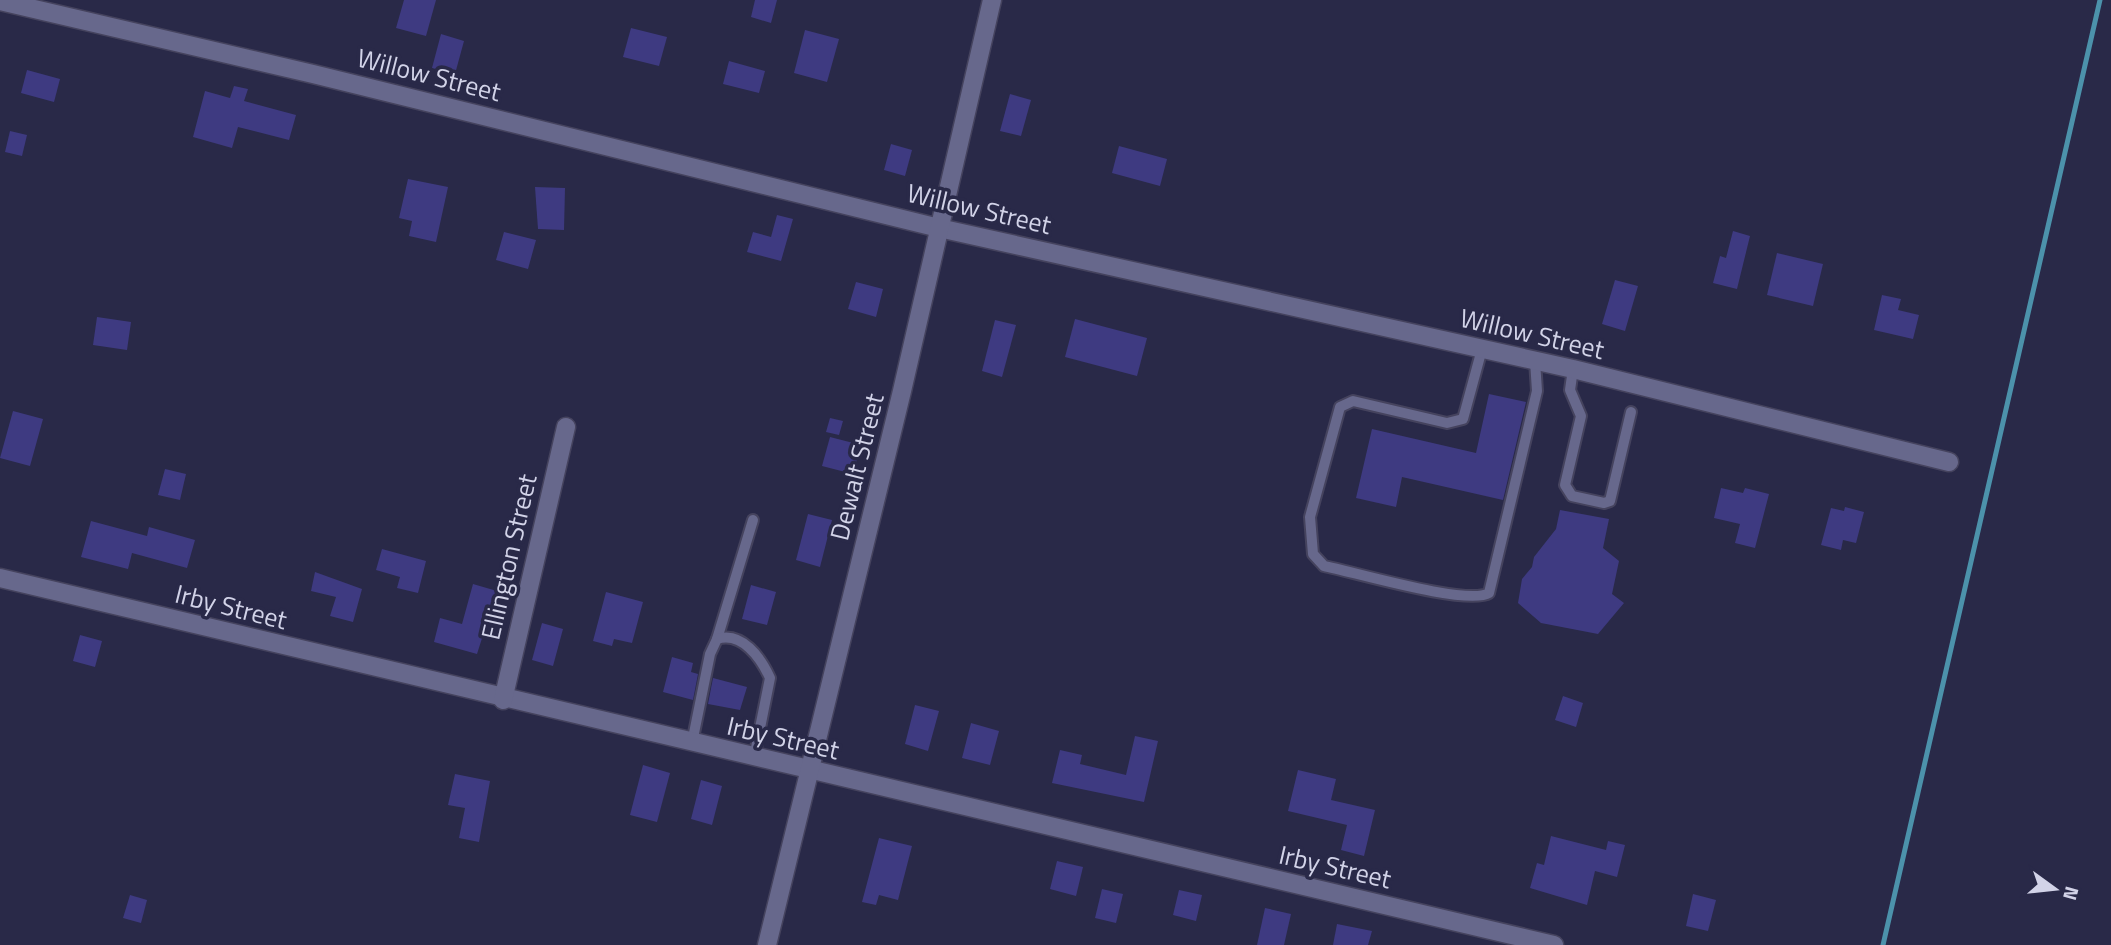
<svg xmlns="http://www.w3.org/2000/svg" width="2111" height="945" font-family="'Titillium Web',sans-serif">
<style>
.lines{fill:none;stroke-linecap:round;stroke-linejoin:round}
.stream{stroke:#4c92ab;stroke-width:5}
.building{fill:#3e3a81}
.lane-casing{stroke:#45435e;stroke-width:14}
.street-casing{stroke:#45435e;stroke-width:21}
.lane{stroke:#67688c;stroke-width:10}
.street{stroke:#67688c;stroke-width:18}
.labels{text-anchor:middle;stroke-width:7;stroke-linejoin:round;paint-order:stroke}
.street-label{font-size:26px;fill:#d2d3e8;stroke:#292948}
</style>
<rect width="100%" height="100%" fill="#292948"/>
<g class="lines">
<!-- stream -->
<path class="stream" d="M1883,945L2100,0"/>
</g>
<!-- building -->
<g class="building">
<path d="M404,0H436L426,36L396,28Z"/>
<path d="M755,0H777L771,23L751,17Z"/>
<path d="M631,28L667,37L659,66L623,57Z"/>
<path d="M805,30L839,39L827,82L794,73Z"/>
<path d="M441,34L464,41L455,74L432,68Z"/>
<path d="M729,61L765,71L759,93L723,84Z"/>
<path d="M27,70L60,79L54,102L21,93Z"/>
<path d="M234,86L248,89L244,101L296,115L289,140L238,127L232,148L193,137L205,91L230,98Z"/>
<path d="M1010,94L1031,100L1021,136L1000,131Z"/>
<path d="M10,131L27,135L22,156L5,152Z"/>
<path d="M891,144L912,150L905,176L884,170Z"/>
<path d="M1119,146L1167,159L1160,186L1112,173Z"/>
<path d="M408,179L448,187L436,242L409,236L412,221L399,218Z"/>
<path d="M535,187L565,188L564,230L538,229Z"/>
<path d="M777,215L793,219L781,261L747,252L753,232L771,237Z"/>
<path d="M1733,231L1750,236L1737,289L1713,283L1720,256L1726,258Z"/>
<path d="M504,232L536,240L528,269L496,260Z"/>
<path d="M1777,253L1823,264L1813,306L1767,295Z"/>
<path d="M1615,280L1638,286L1625,331L1602,324Z"/>
<path d="M856,282L883,289L876,317L848,309Z"/>
<path d="M1882,295L1901,299L1898,310L1919,315L1913,339L1874,330Z"/>
<path d="M97,317L131,322L127,350L93,345Z"/>
<path d="M1075,319L1147,338L1137,376L1065,357Z"/>
<path d="M995,320L1016,325L1002,377L982,371Z"/>
<path d="M1489,394L1526,402L1503,500L1402,477L1396,507L1356,498L1372,429L1476,453Z"/>
<path d="M13,411L43,419L30,466L0,458Z"/>
<path d="M830,418L843,421L839,435L826,432Z"/>
<path d="M830,437L861,445L853,474L822,466Z"/>
<path d="M165,469L186,474L180,500L158,495Z"/>
<path d="M1721,488L1743,493L1745,488L1769,494L1755,548L1735,543L1740,524L1714,518Z"/>
<path d="M1845,507L1864,512L1856,543L1843,540L1841,550L1821,545L1831,508L1844,511Z"/>
<path d="M1560,510L1609,519L1603,548L1619,561L1612,594L1624,603L1598,634L1541,623L1518,603L1522,579L1532,567L1534,557L1556,529Z"/>
<path d="M808,514L832,520L820,567L796,560Z"/>
<path d="M91,521L147,536L149,527L195,540L187,568L132,553L128,569L81,557Z"/>
<path d="M382,549L426,561L418,593L397,588L400,577L376,570Z"/>
<path d="M315,572L362,589L353,622L330,616L336,597L311,591Z"/>
<path d="M473,584L497,591L477,654L434,642L440,618L462,624Z"/>
<path d="M751,585L776,592L767,625L742,619Z"/>
<path d="M606,592L643,602L632,643L614,639L612,646L593,641Z"/>
<path d="M542,623L563,629L553,666L532,660Z"/>
<path d="M80,635L102,641L95,667L73,661Z"/>
<path d="M672,657L693,663L691,672L698,674L693,700L663,692Z"/>
<path d="M713,678L747,687L740,710L708,704Z"/>
<path d="M1563,696L1583,703L1576,727L1555,720Z"/>
<path d="M915,705L939,711L928,751L905,744Z"/>
<path d="M971,723L999,731L990,765L962,758Z"/>
<path d="M1135,736L1158,741L1144,802L1052,783L1060,750L1082,755L1080,764L1126,775Z"/>
<path d="M643,765L670,773L657,822L630,815Z"/>
<path d="M1298,770L1336,779L1331,800L1375,810L1364,856L1341,850L1347,825L1288,811Z"/>
<path d="M455,774L490,781L479,842L459,838L465,808L448,805Z"/>
<path d="M701,780L722,786L712,825L691,819Z"/>
<path d="M1551,836L1606,850L1608,841L1625,845L1617,877L1595,871L1587,905L1530,888L1537,863L1544,865Z"/>
<path d="M879,838L912,846L898,900L879,895L876,905L862,902Z"/>
<path d="M1057,861L1083,867L1076,896L1050,889Z"/>
<path d="M1102,889L1123,894L1116,923L1095,918Z"/>
<path d="M1179,890L1202,895L1196,921L1173,915Z"/>
<path d="M1693,894L1716,900L1708,931L1686,926Z"/>
<path d="M130,895L147,900L141,923L123,918Z"/>
<path d="M1265,908L1291,914L1284,945H1257Z"/>
<path d="M1337,924L1372,931L1368,945H1333Z"/>
</g>
<g class="lines">
<defs>
<g id="lane">
<path d="M1482,349L1463,419L1447,423L1353,401L1340,407L1310,517L1313,554L1324,566C1354,572 1468,606 1489,593L1537,391L1535,361"/>
<path d="M1573,369L1570,390L1581,416L1565,485L1572,496L1604,503L1610,501L1631,412"/>
<path d="M717,639L753,520"/>
<path d="M692,743L710,654L717,639C742,631 761,658 770,678L754,758"/>
</g>
<g id="street">
<path d="M0,1L313,74L939,228L1573,369L1949,462"/>
<path d="M0,578L1554,945"/>
<path d="M503,700L566,427"/>
<path d="M767,945L902,391L992,0"/>
</g>
</defs>
<!-- lane casing -->
<use href="#lane" class="lane-casing"/>
<!-- street casing -->
<use href="#street" class="street-casing"/>
<!-- lane -->
<use href="#lane" class="lane"/>
<!-- street -->
<use href="#street" class="street"/>
</g>
<g class="labels">
<!-- street labels -->
<g class="street-label">
<text transform="translate(429 75) rotate(14)" y="9">Willow Street</text>
<text transform="translate(979 209) rotate(13)" y="9">Willow Street</text>
<text transform="translate(1532 334) rotate(13)" y="9">Willow Street</text>
<text transform="translate(857 467) rotate(-76)" y="9">Dewalt Street</text>
<text transform="translate(509 557) rotate(-77)" y="9">Ellington Street</text>
<text transform="translate(231 607) rotate(14)" y="9">Irby Street</text>
<text transform="translate(783 738) rotate(13)" y="9">Irby Street</text>
<text transform="translate(1335 867) rotate(13)" y="9">Irby Street</text>
</g>
</g>
<!-- north arrow -->
<g transform="translate(2055 889) rotate(105)" stroke="#292948" stroke-width="5" paint-order="stroke">
<path d="M0-5L12 26L0 18L-12 26Z" fill="#d2d3e8"/>
<text y="-10" font-size="19" font-weight="bold" text-anchor="middle" fill="#d2d3e8">N</text>
</g>
</svg>
